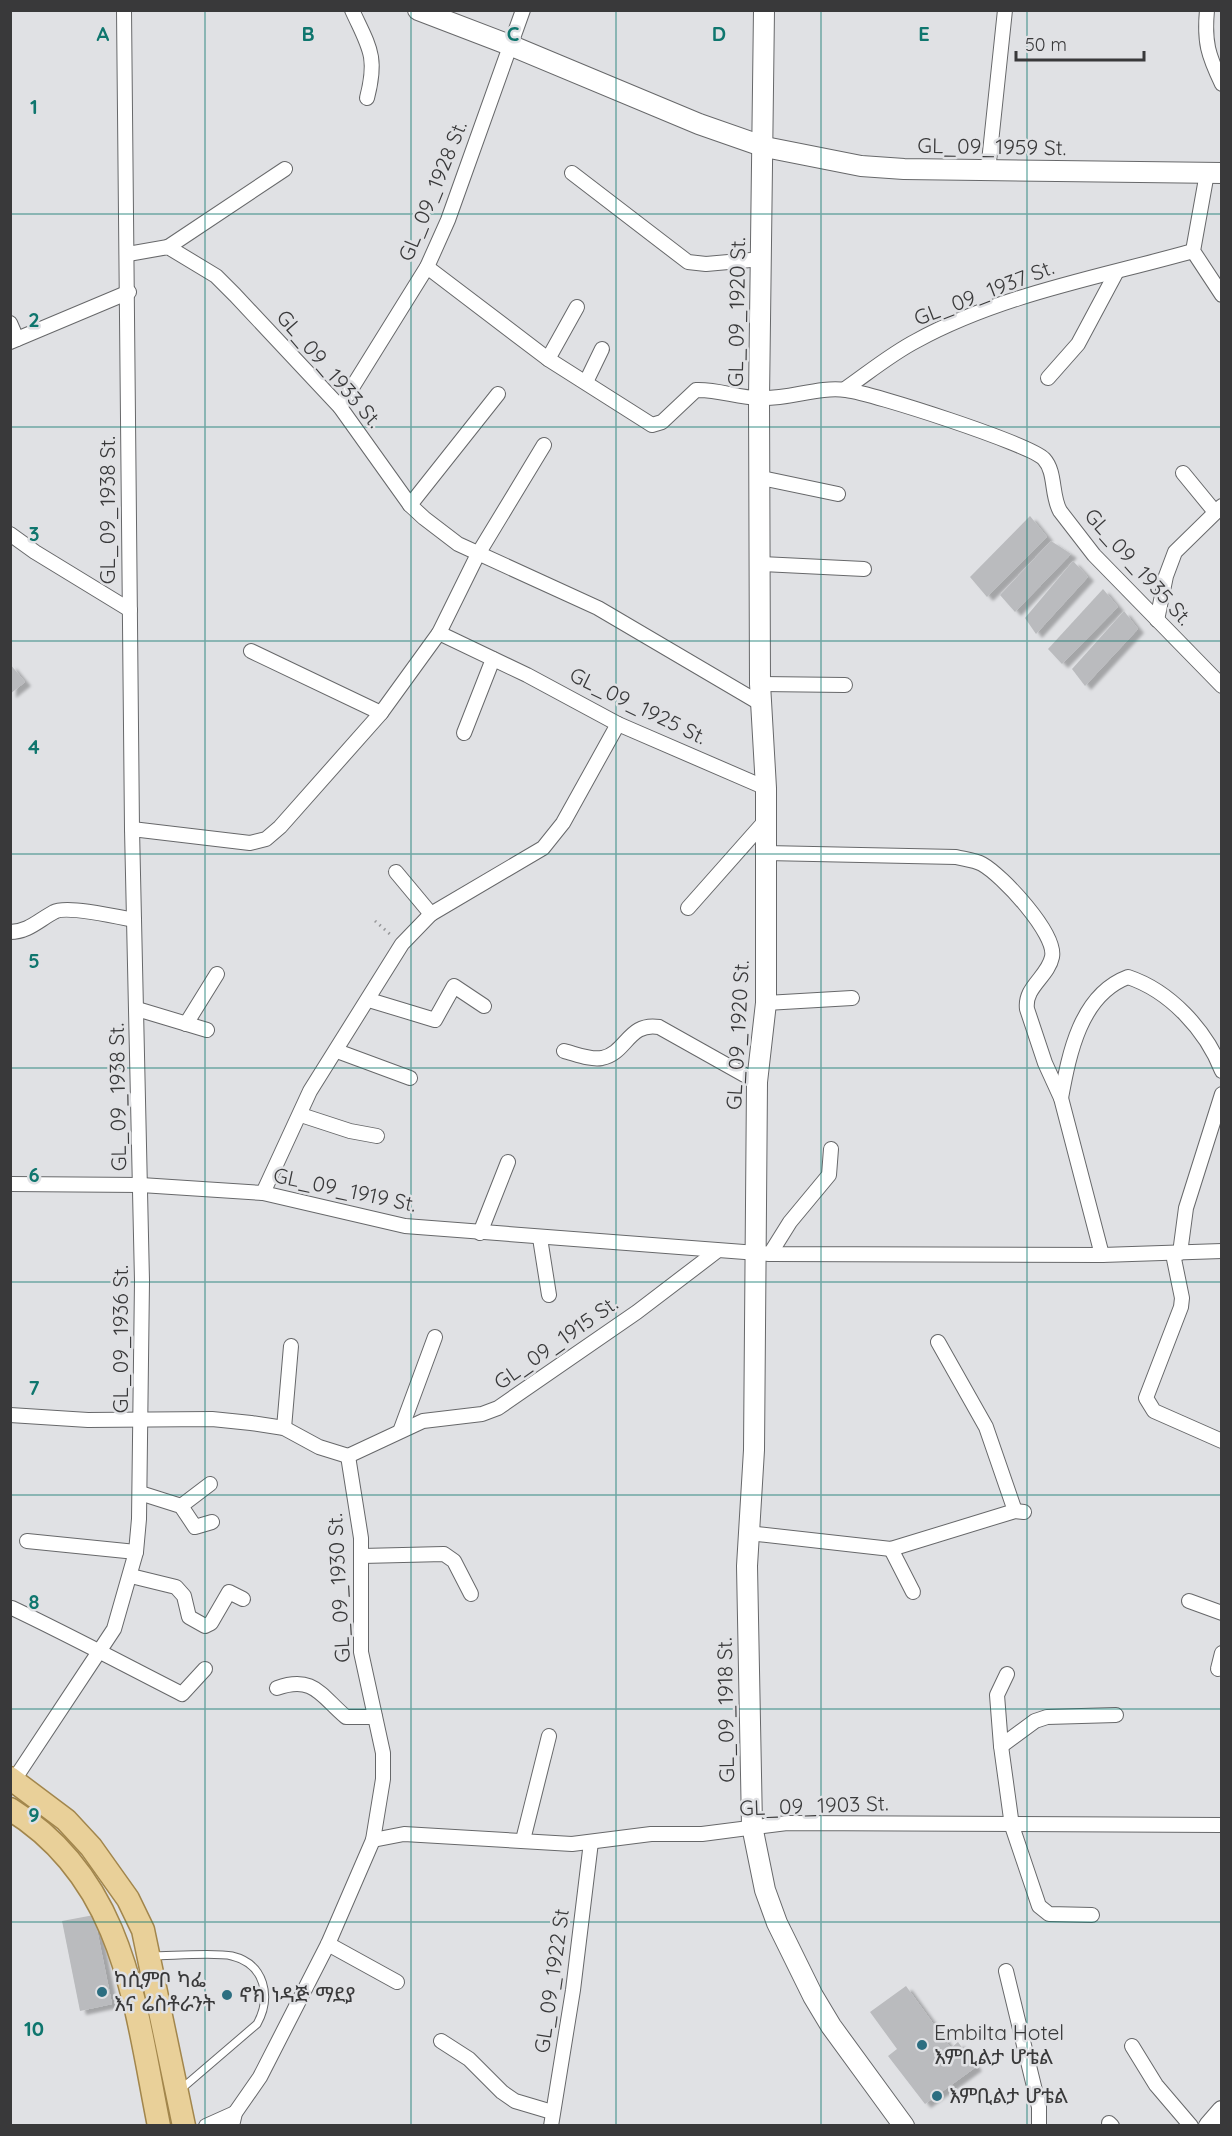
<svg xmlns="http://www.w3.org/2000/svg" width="1232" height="2136" font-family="Quicksand,'Noto Sans Ethiopic',sans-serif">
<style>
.building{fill:#babbbe;filter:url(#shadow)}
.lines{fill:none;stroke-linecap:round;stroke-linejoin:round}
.lane-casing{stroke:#67686a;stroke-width:9}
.street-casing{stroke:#67686a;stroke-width:16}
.secondary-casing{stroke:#67686a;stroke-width:22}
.primary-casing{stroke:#a2864c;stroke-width:25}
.path{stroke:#969799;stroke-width:3;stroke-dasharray:1.5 4.5;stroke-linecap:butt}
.lane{stroke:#fff;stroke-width:7}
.street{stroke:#fff;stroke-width:14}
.secondary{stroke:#fff;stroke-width:20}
.primary{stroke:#e9d099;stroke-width:22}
.grid{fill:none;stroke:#0f766e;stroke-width:1.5;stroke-opacity:0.55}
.poi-dot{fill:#2c6e81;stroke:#e0e1e4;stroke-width:2}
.labels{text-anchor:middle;stroke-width:5;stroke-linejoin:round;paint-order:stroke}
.street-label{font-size:21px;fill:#39393a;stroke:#e0e1e4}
.poi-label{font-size:21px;fill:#39393a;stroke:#e0e1e4;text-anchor:start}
.grid-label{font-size:20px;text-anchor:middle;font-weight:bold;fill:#0f766e;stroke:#e0e1e4;stroke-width:5;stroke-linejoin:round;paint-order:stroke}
</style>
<defs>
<filter id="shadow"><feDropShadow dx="6" dy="4" stdDeviation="1.5" flood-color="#0004"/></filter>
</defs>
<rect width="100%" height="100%" fill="#e0e1e4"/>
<!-- building -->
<g class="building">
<path d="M1030,516L1047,537L987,597L970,577Z"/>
<path d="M1051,541L1071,554L1015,612L1000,595Z"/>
<path d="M1073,561L1088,577L1036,634L1025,618Z"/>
<path d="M1103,589L1118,607L1062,664L1048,649Z"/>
<path d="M1124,611L1138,629L1085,686L1072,669Z"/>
<path d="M10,664L25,682L10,694Z"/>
<path d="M94,1915L112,2004L80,2011L62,1921Z"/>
<path d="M906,1986L951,2048L958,2042L976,2067L925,2104L888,2056L897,2049L870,2012Z"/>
</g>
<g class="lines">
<defs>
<path id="lane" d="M151,1956C171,1956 215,1952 232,1956C265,1964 272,1997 257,2024L180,2090"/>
<g id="street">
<path d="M352,10C369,47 378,56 367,98"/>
<path d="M1207,10C1204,42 1208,55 1222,84"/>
<path d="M988,171L1005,10"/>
<path d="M572,173L688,262L706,264L762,259"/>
<path d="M1207,173L1193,251L1222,295"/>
<path d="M168,247L285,169"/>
<path d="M128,254L168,247L216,276L235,295L340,407L410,505L424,518L458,544L598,608L763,705"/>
<path d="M427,267L548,359L652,425L662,422L696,390C718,389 738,398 759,398C788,400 818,386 846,390C872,393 1030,444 1044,459C1056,472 1051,495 1060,511L1094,555L1222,686"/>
<path d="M10,323L17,339"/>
<path d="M10,342L129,292"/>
<path d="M548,359L577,307"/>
<path d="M1048,378L1078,344L1116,273"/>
<path d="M586,382L602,349"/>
<path d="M845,389C868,373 891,354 916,341C1002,294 1101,277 1193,251"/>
<path d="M340,407L427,267L448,220L523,10"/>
<path d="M1183,473L1215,512"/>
<path d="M762,478L838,494"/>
<path d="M410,505L498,394"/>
<path d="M10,534L35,552L130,610"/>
<path d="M760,564L864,569"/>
<path d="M1157,620L1166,576L1175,552L1222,506"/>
<path d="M439,633L527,675L618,724L766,788"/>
<path d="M251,651L381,713"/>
<path d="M760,684L845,685"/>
<path d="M464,733L493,659"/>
<path d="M132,829L250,843L266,839L280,827L381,713L439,633L478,554L544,445"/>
<path d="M766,853L956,857C964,859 975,860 982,864C1002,875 1057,934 1052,957C1048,977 1024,987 1027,1009L1045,1063L1061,1098L1102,1255"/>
<path d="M396,872L431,914"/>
<path d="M688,908L766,820"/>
<path d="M10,932C28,932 39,920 54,912C66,905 119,917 134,920"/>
<path d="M369,1000L435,1020L454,986L484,1006"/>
<path d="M766,1003L852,998"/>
<path d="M137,1009L207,1030"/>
<path d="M186,1024L217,974"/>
<path d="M337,1051L410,1078"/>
<path d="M564,1051C576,1054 590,1060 602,1058C627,1053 628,1022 659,1027L757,1082"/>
<path d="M1061,1098C1069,1055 1080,995 1128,977C1170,991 1206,1030 1222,1071"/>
<path d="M301,1115L350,1131L377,1136"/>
<path d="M10,1184L141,1185L263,1193L405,1226L770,1254L1102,1255L1222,1251"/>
<path d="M263,1193L310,1091L402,944L431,914L543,848L563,823L618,724"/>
<path d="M480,1233L508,1162"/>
<path d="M540,1238L549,1295"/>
<path d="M1180,1253L1186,1208L1222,1094"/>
<path d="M770,1254L790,1222L829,1175L831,1149"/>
<path d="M1173,1254L1182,1298L1181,1307L1146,1398L1154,1411L1222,1441"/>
<path d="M938,1342L986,1427L1015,1511"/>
<path d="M10,1415L88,1420L212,1419L251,1423L284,1428L319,1447L348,1456L423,1421L482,1414L498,1408L637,1312L717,1251"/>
<path d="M284,1428L291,1346"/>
<path d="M401,1429L435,1337"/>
<path d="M140,1493L181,1506L195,1527L212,1522"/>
<path d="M181,1506L210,1484"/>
<path d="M748,1533L891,1549L1015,1511L1024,1512"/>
<path d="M27,1541L136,1552"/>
<path d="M891,1549L913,1592"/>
<path d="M362,1556L444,1554L454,1561L471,1594"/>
<path d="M131,1576L176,1587L184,1596L189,1617L205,1626L211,1623L229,1592L243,1599"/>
<path d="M1189,1601L1222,1613"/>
<path d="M12,1608C69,1635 125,1665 182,1694L205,1669"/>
<path d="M1218,1669L1222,1653"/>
<path d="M1007,1674L997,1695L1001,1746L1012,1826L1039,1906L1049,1914L1092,1915"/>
<path d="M277,1688C314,1675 321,1696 346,1717H375"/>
<path d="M1001,1746L1035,1721L1047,1717L1116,1715"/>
<path d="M10,1786L114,1629L136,1552L139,1519L142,1281L132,829L124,10"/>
<path d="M373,1840L404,1834L572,1844L651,1834H702L787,1823L1222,1825"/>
<path d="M523,1840L549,1736"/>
<path d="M328,1944L397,1982"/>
<path d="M1006,1971L1039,2107V2126"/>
<path d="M441,2041L469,2059L502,2092L515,2101L552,2112"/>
<path d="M1132,2046L1156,2085L1191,2126"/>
<path d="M1109,2123L1112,2126"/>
<path d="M206,2126L235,2113"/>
<path d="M232,2126L235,2113L260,2077L328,1944L373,1840L383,1779V1753L361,1652V1538L348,1456"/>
<path d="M551,2126L573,1990L591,1842"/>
</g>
<g id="secondary">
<path d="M418,10L512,46L699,124L765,147L861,166L904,169L1222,173"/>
<path d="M764,10L759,398L760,684L766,788V1003L757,1082L754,1450L747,1566L752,1826L765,1890L777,1923L813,1996L831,2026L904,2126"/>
<path d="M1209,2126L1222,2111"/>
</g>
<g id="primary">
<path d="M10,1778L66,1820L91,1847L128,1899L143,1930L184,2126"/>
<path d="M10,1809C125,1880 135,2006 159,2126"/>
</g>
</defs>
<!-- lane casing -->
<use href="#lane" class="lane-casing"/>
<!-- street casing -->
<use href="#street" class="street-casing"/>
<!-- secondary casing -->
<use href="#secondary" class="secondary-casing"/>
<!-- primary casing -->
<use href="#primary" class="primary-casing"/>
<!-- path -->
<path class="path" d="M375,921L392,936"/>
<!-- lane -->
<use href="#lane" class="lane"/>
<!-- street -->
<use href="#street" class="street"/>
<!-- secondary -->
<use href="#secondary" class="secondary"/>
<!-- primary -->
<use href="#primary" class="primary"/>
</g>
<!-- grid -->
<path class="grid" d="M205,10V2126M411,10V2126M616,10V2126M821,10V2126M1027,10V2126M10,214H1222M10,427H1222M10,641H1222M10,854H1222M10,1068H1222M10,1282H1222M10,1495H1222M10,1709H1222M10,1922H1222"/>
<!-- markers -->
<g class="poi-dot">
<circle cx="102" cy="1992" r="6"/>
<circle cx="227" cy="1995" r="6"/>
<circle cx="922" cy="2045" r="6"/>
<circle cx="937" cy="2096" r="6"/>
</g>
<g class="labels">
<!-- street labels -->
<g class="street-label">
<text transform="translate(992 147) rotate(1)" y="7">GL_09_1959 St.</text>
<text transform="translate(433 191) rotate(-68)" y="7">GL_09_1928 St.</text>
<text transform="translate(984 293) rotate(-21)" y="7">GL_09_1937 St.</text>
<text transform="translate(737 312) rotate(-89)" y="7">GL_09_1920 St.</text>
<text transform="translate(329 369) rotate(49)" y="7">GL_09_1933 St.</text>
<text transform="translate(108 510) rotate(-90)" y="7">GL_09_1938 St.</text>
<text transform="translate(1138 567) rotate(48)" y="7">GL_09_1935 St.</text>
<text transform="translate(638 706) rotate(26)" y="7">GL_09_1925 St.</text>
<text transform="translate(738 1035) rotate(-87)" y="7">GL_09_1920 St.</text>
<text transform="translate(118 1097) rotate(-91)" y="7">GL_09_1938 St.</text>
<text transform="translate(345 1190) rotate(12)" y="7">GL_09_1919 St.</text>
<text transform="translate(121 1339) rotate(-90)" y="7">GL_09_1936 St.</text>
<text transform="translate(556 1343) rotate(-35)" y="7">GL_09_1915 St.</text>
<text transform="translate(339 1588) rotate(-93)" y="7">GL_09_1930 St.</text>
<text transform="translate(726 1710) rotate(-91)" y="7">GL_09_1918 St.</text>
<text transform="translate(814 1806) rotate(-2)" y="7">GL_09_1903 St.</text>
<text transform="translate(552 1981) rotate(-82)" y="7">GL_09_1922 St</text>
</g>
<!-- poi labels -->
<g class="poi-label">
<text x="114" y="1987">ካሲምቦ ካፌ<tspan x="114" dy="24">እና ሬስቶራንት</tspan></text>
<text x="239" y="2002">ኖክ ነዳጅ ማደያ</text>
<text x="934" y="2040">Embilta Hotel<tspan x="934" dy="24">እምቢልታ ሆቴል</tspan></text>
<text x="949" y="2103">እምቢልታ ሆቴል</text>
</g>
</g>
<g class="grid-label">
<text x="103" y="41">A</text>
<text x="308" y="41">B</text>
<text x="513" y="41">C</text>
<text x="719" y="41">D</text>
<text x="924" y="41">E</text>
<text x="34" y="114">1</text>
<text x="34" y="327">2</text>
<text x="34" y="541">3</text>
<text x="34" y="754">4</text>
<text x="34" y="968">5</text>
<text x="34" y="1182">6</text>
<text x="34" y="1395">7</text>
<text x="34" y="1609">8</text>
<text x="34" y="1822">9</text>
<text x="34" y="2036">10</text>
</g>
<!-- border -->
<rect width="1232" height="2136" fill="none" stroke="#39393a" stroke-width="24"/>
<!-- scale -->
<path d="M1016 51v9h128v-9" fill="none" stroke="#39393a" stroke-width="3"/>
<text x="1025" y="51" font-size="18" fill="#39393a" stroke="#e0e1e4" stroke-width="4.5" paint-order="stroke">50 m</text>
</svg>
